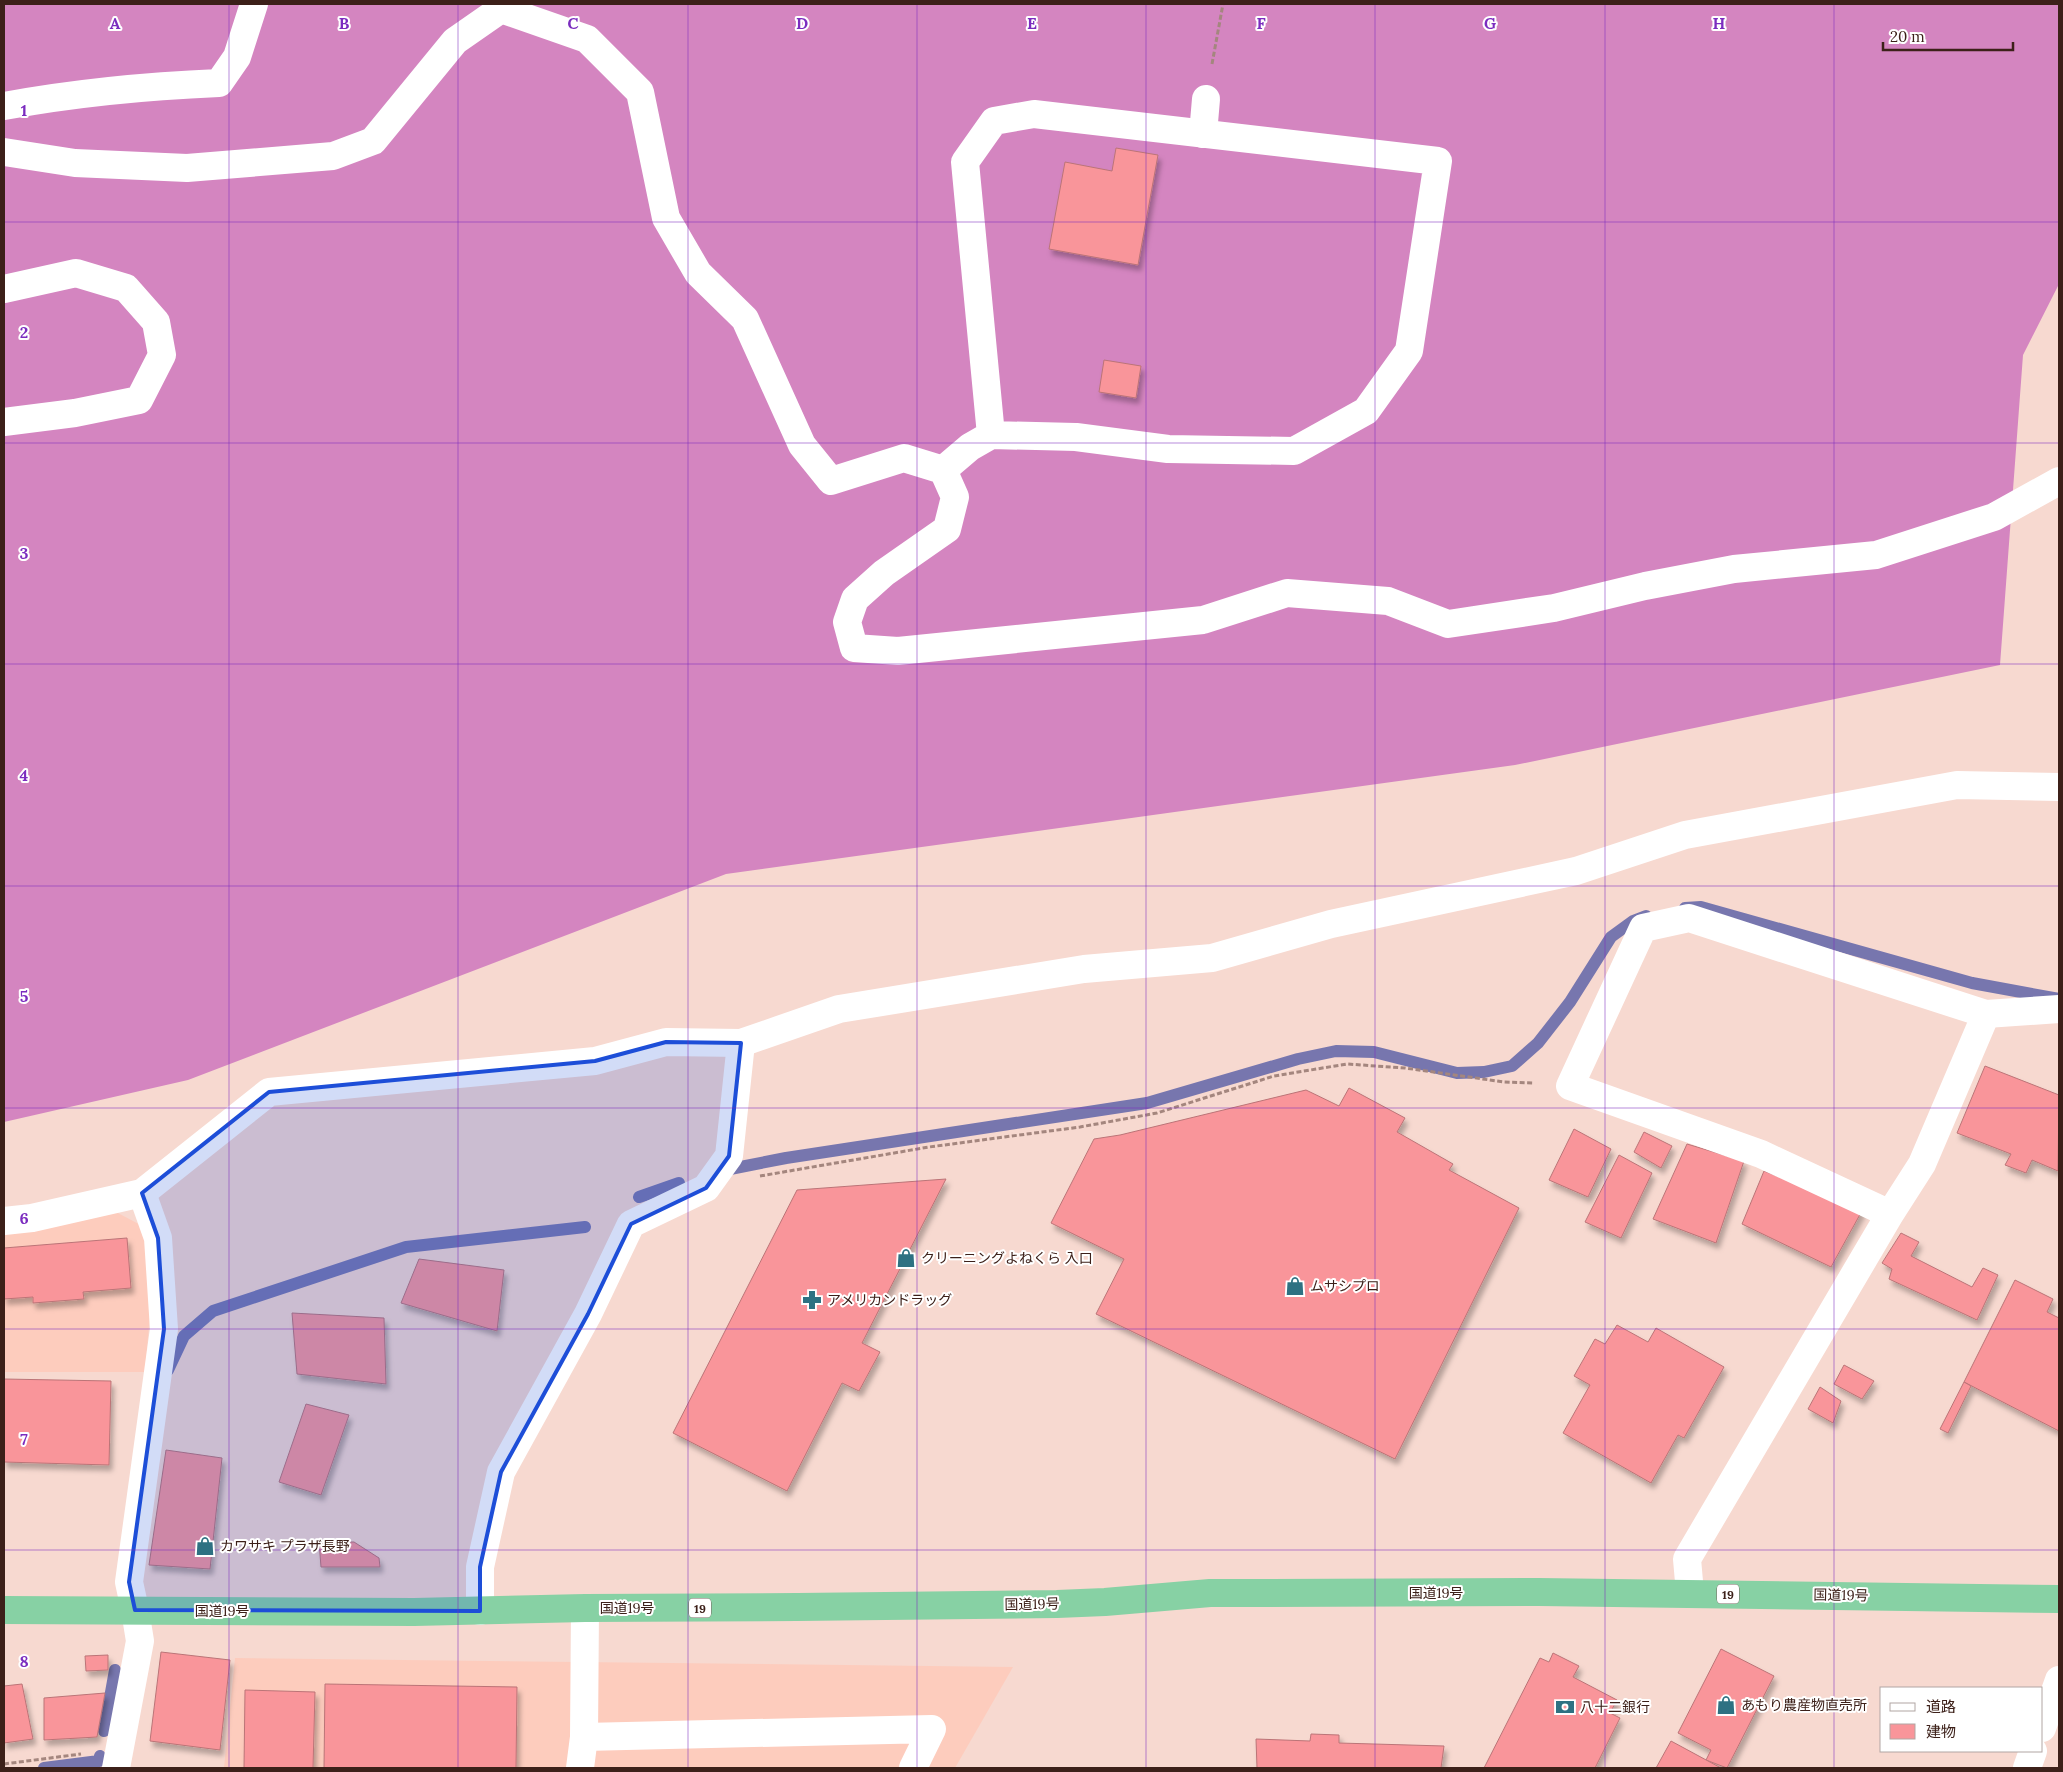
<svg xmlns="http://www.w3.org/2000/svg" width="2063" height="1772" viewBox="0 0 2063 1772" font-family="Lora,'Noto Sans JP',serif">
<defs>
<filter id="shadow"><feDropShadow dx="3" dy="5.5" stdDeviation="2.5" flood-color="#0004"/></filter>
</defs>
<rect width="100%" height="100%" fill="#f7d9d0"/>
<g fill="#fdccbd">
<path d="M 116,1212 L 148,1229 L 150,1314 L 145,1372 L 4,1372 L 4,1230 Z"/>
<path d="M 235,1658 L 1013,1667 L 955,1768 L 224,1768 Z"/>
</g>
<path fill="#d485c0" d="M 4,4 L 2059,4 L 2059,284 L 2023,355 L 2000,665 L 1515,765 L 726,874 L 188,1080 L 4,1122 Z"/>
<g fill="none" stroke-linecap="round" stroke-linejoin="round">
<g stroke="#7776ae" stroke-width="12">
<path d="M 1685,908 L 1701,907 L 1972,983 L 2059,999"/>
<path d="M 725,1170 L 786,1158 L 1147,1103 L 1298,1059 L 1336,1051 L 1374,1052 L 1457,1073 L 1484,1072 L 1512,1066 L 1538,1043 L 1570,1002 L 1611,937 L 1633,921 L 1646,916"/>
<path d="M 639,1197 L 679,1183"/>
<path d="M 168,1370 L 184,1336 L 213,1311 L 406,1247 L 585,1227"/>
<path d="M 104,1731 L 115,1670"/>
<path d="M 44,1768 L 99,1761 L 100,1756"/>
</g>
</g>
<g fill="#f9959a" stroke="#bb7477" filter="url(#shadow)">
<path d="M 1116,148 L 1158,155 L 1138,265 L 1049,249 L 1065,162 L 1112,171 Z"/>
<path d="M 1104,360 L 1141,366 L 1136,398 L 1099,392 Z"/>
<path d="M 1985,1066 L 2059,1095 L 2058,1171 L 2032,1160 L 2026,1173 L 2005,1165 L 2011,1154 L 1957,1133 Z"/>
<path d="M 1349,1088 L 1405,1118 L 1397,1132 L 1453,1164 L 1449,1170 L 1519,1208 L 1395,1459 L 1096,1314 L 1124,1259 L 1051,1223 L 1094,1139 L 1120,1135 L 1306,1090 L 1339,1106 Z"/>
<path d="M 1574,1129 L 1611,1149 L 1588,1197 L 1549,1180 Z"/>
<path d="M 1644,1132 L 1672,1146 L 1661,1168 L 1634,1152 Z"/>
<path d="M 1687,1144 L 1744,1161 L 1716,1243 L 1653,1219 Z"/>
<path d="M 1619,1155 L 1652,1173 L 1621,1238 L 1585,1222 Z"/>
<path d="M 1764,1171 L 1863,1209 L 1831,1267 L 1742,1224 Z"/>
<path d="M 946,1179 L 862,1343 L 880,1352 L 859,1391 L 842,1383 L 787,1491 L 673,1433 L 797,1190 Z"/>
<path d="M 1901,1233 L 1919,1242 L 1911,1256 L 1972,1287 L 1983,1268 L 1998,1275 L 1977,1320 L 1889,1279 L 1892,1269 L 1882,1263 Z"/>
<path d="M 127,1238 L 131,1288 L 83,1292 L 84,1299 L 33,1303 L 33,1297 L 4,1299 L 4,1248 Z"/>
<path d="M 419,1259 L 504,1270 L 497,1331 L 401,1303 Z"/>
<path d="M 2015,1280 L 2053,1299 L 2047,1312 L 2059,1318 L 2059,1431 L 1964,1382 Z"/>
<path d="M 292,1313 L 384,1318 L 386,1384 L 297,1374 Z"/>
<path d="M 1617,1325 L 1648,1342 L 1656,1328 L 1724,1367 L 1684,1438 L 1678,1435 L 1651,1483 L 1563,1433 L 1590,1385 L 1574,1376 L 1595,1339 L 1605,1344 Z"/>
<path d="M 1844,1365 L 1874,1381 L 1862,1399 L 1834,1384 Z"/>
<path d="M 4,1379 L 111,1381 L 109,1465 L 4,1462 Z"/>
<path d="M 1964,1382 L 1971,1386 L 1948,1433 L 1940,1429 Z"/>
<path d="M 1820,1387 L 1841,1401 L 1833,1423 L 1808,1409 Z"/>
<path d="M 306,1404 L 349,1415 L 321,1495 L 279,1482 Z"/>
<path d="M 166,1450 L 222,1458 L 210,1569 L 149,1565 Z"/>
<path d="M 319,1542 L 354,1542 L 379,1558 L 380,1567 L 321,1567 Z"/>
<path d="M 1721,1649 L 1774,1676 L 1727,1768 L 1706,1760 L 1711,1750 L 1678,1733 Z"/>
<path d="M 161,1652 L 230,1660 L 220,1750 L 150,1741 Z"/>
<path d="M 1553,1653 L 1579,1666 L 1573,1677 L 1617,1700 L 1610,1713 L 1620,1718 L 1595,1768 L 1484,1768 L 1540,1658 L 1549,1662 Z"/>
<path d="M 108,1655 L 108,1670 L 86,1671 L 85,1656 Z"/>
<path d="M 22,1684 L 33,1739 L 4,1743 L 4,1686 Z"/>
<path d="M 325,1684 L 517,1687 L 516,1768 L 324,1768 Z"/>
<path d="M 245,1690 L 315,1692 L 313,1768 L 244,1768 Z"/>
<path d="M 105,1693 L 97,1737 L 44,1740 L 44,1698 Z"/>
<path d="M 1311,1734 L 1339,1735 L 1339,1743 L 1444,1746 L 1441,1768 L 1257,1768 L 1256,1739 L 1310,1741 Z"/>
<path d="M 1671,1741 L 1721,1768 L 1656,1768 Z"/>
</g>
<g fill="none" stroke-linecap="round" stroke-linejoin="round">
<g stroke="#a4867e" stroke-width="3" stroke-dasharray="5 2.5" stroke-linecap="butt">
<path d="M 1212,64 L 1223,4"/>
<path d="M 760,1176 L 929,1147 L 1080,1127 L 1157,1113 L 1274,1076 L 1347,1064 L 1405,1068 L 1504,1082 L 1533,1083"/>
<path d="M 4,1764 L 81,1754"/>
</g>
<g stroke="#fff" stroke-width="28">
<path d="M 4,106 C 75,93 147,86 219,83 L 237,57 L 254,4"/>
<path d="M 1203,134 L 1206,99"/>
<path d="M 4,152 L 75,163 L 187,168 L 333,156 L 373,141 L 455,41 L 501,9 L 587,39 L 640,92 L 666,218 L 698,273 L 745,319 L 802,445 L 831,481 L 904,458 L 943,470 L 955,497 L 947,529 L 884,573 L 855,599 L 847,622 L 854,648 L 898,651 L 1203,620 L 1287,593 L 1388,601 L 1448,624 L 1554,608 L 1645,586 L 1734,569 L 1876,555 L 1994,517 L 2059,481"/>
<path d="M 4,289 L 76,273 L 126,288 L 156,322 L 162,355 L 139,400 L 75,413 L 4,422"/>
<path d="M 943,470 L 970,447 L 991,435 L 1076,437 L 1168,449 L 1294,451 L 1366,411 L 1409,351 L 1438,161 L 1034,114 L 994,121 L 965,162 L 991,435"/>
<path d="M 1986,1014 L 2059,1009"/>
<path d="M 4,1221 L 32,1218 L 142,1193 L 269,1092 L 595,1061 L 666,1042 L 741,1043 L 839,1009 L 1084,969 L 1212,958 L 1331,924 L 1576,871 L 1685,835 L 1957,785 L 2059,787"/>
<path d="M 1690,1593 L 1687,1559 L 1890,1214 L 1922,1164 L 1986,1014 L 1689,918 L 1643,928 L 1570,1086 L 1761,1154 L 1890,1214"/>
<path d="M 480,1611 L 480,1567 L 501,1472 L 588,1314 L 631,1224 L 706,1188 L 729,1156 L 741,1043"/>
<path d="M 2042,1728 L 2059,1680"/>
<path d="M 584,1737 L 585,1608"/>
<path d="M 116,1768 L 140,1641 L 135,1610 L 129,1582 L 164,1329 L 158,1238 L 142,1193"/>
<path d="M 580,1768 L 584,1737 L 932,1729 L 913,1768"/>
<path d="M 2027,1768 L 2033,1751"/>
</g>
<path stroke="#87d1a4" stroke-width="28" d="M 4,1610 L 414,1612 L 585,1608 L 797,1607 L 1057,1604 L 1105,1602 L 1210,1593 L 1252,1593 L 1539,1592 L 2059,1599"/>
</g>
<path fill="#1d4ed8" fill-opacity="0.2" stroke="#1d4ed8" stroke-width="4" stroke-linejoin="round" d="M 666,1042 L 741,1043 L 729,1156 L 706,1188 L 631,1224 L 588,1314 L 501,1472 L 480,1567 L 480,1611 L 135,1610 L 129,1582 L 164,1329 L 158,1238 L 142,1193 L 269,1092 L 595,1061 Z"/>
<path fill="none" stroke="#7b2cbf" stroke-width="1" stroke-opacity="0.55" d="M 229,4 L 229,1768M 458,4 L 458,1768M 688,4 L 688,1768M 917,4 L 917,1768M 1146,4 L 1146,1768M 1375,4 L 1375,1768M 1605,4 L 1605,1768M 1834,4 L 1834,1768M 4,222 L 2059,222M 4,443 L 2059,443M 4,664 L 2059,664M 4,886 L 2059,886M 4,1108 L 2059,1108M 4,1329 L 2059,1329M 4,1550 L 2059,1550"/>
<defs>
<g id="shop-bare" transform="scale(1.5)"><path d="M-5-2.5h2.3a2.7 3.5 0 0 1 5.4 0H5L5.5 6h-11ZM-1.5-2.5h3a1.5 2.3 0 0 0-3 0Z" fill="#2e7182" stroke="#fff" stroke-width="2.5" paint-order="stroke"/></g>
<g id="pharmacy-bare" transform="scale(1.5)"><path d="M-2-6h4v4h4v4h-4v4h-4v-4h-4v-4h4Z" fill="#2e7182" stroke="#fff" stroke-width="2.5" paint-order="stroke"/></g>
<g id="bank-bare" transform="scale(1.5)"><path d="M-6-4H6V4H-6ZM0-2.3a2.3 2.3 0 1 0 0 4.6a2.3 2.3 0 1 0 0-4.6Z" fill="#2e7182" stroke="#fff" stroke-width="2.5" paint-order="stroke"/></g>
</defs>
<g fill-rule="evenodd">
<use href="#shop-bare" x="906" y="1258"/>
<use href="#shop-bare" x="1295" y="1286"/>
<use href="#pharmacy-bare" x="812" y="1300"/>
<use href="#shop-bare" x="205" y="1546"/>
<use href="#shop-bare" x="1726" y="1705"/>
<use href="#bank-bare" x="1565" y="1707"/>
</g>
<g text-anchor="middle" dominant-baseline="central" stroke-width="4" stroke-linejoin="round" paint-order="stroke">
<g fill="#fff" stroke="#76635e" stroke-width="1">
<rect x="1717" y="1584.5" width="22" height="19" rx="4"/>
<rect x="689" y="1598.5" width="22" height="19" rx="4"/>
</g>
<g font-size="12" font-weight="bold" fill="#3c2019">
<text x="1728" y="1594">19</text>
<text x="700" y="1608">19</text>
</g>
<g font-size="14" fill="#3c2019" stroke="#fff" text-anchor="start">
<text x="921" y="1258">クリーニングよねくら 入口</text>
<text x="1310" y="1286">ムサシプロ</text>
<text x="827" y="1300">アメリカンドラッグ</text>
<text x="220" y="1546">カワサキ プラザ長野</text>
<text x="1741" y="1705">あもり農産物直売所</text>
<text x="1580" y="1707">八十二銀行</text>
</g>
<g font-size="14" fill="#3c2019" stroke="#fff">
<text x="1436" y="1593">国道19号</text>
<text transform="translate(1841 1595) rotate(1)">国道19号</text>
<text transform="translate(1032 1604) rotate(-1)">国道19号</text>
<text x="627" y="1608">国道19号</text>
<text x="222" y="1611">国道19号</text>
</g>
</g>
<g font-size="16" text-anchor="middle" font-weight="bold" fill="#7b2cbf" stroke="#fff" stroke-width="4" stroke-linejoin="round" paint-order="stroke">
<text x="115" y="29">A</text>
<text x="344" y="29">B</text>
<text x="573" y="29">C</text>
<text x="802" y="29">D</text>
<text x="1032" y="29">E</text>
<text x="1261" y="29">F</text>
<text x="1490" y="29">G</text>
<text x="1719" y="29">H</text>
<text x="24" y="116">1</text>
<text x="24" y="338">2</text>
<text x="24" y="559">3</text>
<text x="24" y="781">4</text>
<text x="24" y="1002">5</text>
<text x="24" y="1224">6</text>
<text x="24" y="1445">7</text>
<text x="24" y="1667">8</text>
</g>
<rect width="2063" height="1772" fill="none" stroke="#3c2019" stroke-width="10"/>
<rect x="1880" y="1687" width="162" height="65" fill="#ffffff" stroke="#b1a6a3"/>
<rect x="1890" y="1703" width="25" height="8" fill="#ffffff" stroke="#b1a6a3"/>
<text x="1926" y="1712" font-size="15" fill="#3c2019">道路</text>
<rect x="1890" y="1724" width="25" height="15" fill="#f9959a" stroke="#b1a6a3"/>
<text x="1926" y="1737" font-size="15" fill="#3c2019">建物</text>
<path d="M1883 42v8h130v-8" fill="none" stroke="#3c2019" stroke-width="2.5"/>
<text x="1890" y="42" font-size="15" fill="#3c2019" stroke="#ffffff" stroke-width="4" paint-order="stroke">20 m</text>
</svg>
